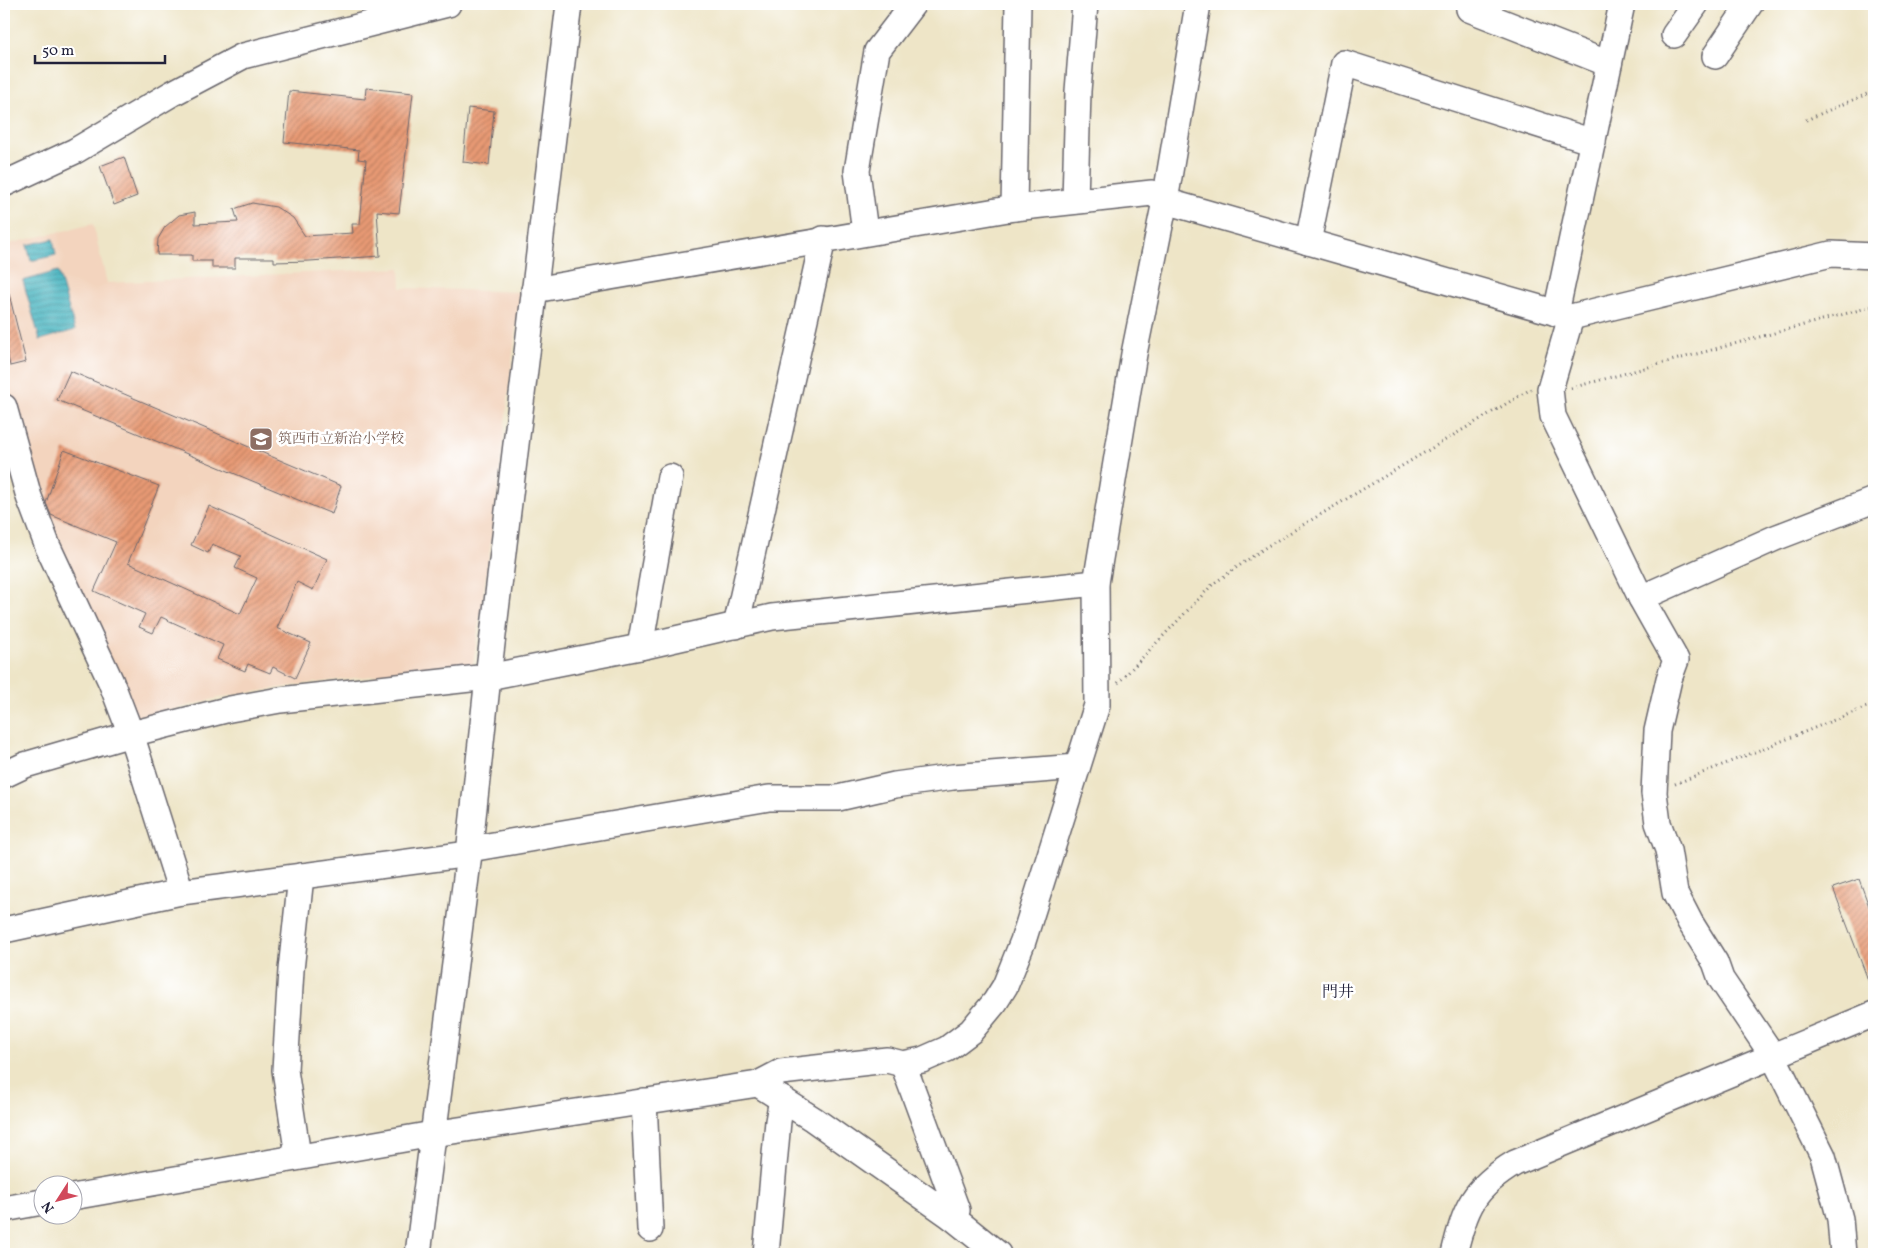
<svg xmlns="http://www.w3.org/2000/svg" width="1878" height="1258" viewBox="0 0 1878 1258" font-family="Vollkorn,'Noto Serif JP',serif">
<defs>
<pattern id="water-rules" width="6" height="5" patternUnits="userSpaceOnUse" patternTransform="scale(1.25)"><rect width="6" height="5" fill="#43b2be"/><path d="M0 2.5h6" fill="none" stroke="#38909c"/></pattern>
<pattern id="building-hatch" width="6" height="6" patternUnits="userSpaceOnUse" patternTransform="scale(1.25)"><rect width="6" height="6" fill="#e89a74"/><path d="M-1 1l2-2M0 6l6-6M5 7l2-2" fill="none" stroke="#bc7d60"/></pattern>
</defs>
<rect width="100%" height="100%" fill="#fff"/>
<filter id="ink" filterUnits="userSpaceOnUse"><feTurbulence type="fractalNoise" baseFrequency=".02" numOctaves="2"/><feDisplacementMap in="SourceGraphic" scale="10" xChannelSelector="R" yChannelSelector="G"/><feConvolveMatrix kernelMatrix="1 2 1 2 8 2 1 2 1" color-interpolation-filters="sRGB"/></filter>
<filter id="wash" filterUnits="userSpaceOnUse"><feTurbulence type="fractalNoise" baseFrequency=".0096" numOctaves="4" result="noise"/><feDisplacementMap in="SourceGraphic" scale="20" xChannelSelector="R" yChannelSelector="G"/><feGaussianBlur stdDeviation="1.12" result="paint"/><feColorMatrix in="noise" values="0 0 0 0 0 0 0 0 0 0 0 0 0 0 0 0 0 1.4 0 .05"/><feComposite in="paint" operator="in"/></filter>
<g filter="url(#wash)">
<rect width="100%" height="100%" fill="#eee5c7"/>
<path fill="#f3d4be" d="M 93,224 L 107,283 L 400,268 L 401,288 L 520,292 L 494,522 L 473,664 L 305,684 L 222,697 L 134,720 L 34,490 L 4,388 L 4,245 Z"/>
<g fill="url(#water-rules)" stroke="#326a7c">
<path d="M 53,239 L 56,255 L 31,261 L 27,245 Z"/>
<path d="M 58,271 L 75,330 L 40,340 L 23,281 Z"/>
</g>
<g id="blocks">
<g fill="url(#building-hatch)">
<path d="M 366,88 L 413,93 L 399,213 L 377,211 L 380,256 L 310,261 L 274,262 L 274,258 L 235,258 L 235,268 L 212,268 L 212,261 L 192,261 L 192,255 L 157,255 L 158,239 L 165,227 L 179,215 L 195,212 L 195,224 L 238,222 L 234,209 L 252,203 L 276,207 L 293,218 L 305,236 L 353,233 L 352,224 L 360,224 L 366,160 L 358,159 L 359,150 L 284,142 L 289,91 L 365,99 Z"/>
<path d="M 468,108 L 494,111 L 489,165 L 463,162 Z"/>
<path d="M 124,157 L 137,196 L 114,205 L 100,166 Z"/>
<path d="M 9,294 L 26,362 L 10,366 L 4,338 L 4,295 Z"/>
<path d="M 70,371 L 341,486 L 332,514 L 57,400 Z"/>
<path d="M 64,450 L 159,486 L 128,563 L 240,614 L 257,578 L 235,568 L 241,556 L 212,544 L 208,553 L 191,545 L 209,506 L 327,559 L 313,590 L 297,582 L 277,628 L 311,643 L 295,678 L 273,667 L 270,673 L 248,664 L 245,671 L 217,659 L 223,645 L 161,617 L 153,633 L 139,627 L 145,614 L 94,591 L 116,542 L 51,515 L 46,503 Z"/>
<path d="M 1859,879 L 1874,920 L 1873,993 L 1833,888 Z"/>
</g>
</g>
</g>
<g filter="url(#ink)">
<use href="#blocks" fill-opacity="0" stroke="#69666c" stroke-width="1"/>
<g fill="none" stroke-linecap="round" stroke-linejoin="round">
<g stroke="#69666c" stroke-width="28">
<g id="minor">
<path d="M 1469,9 L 1609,64"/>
<path d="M 1674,35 L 1696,4"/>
<path d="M 1715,56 L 1750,4"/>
<path d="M 4,184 L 75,151 L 171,94 L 243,56 L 448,4"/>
<path d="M 1075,201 L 1078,91 L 1085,4"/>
<path d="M 1014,208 L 1018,4"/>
<path d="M 865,232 L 857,171 L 877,51 L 913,4"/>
<path d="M 1308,242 L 1344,63 L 1593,142"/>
<path d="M 534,290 L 1014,208 L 1152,193 L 1165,201 L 1571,317 L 1831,254 L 1874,256"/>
<path d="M 1556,313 L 1622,4"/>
<path d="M 1571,317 L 1550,389 L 1553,416 L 1641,598 L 1676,660 L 1669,679 L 1657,731 L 1654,793 L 1658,823 L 1668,850 L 1675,893 L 1690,922 L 1715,962 L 1721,979 L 1773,1056 L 1823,1156 L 1840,1219 L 1843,1254"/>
<path d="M 4,407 L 29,497 L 48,547 L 111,682 L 131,734 L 181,892"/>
<path d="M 1641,598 L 1775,538 L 1874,500"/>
<path d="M 736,626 L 823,239"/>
<path d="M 640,647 L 670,477"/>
<path d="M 4,775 L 25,765 L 131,734 L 230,709 L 280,700 L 488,677 L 645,646 L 772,617 L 1096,583"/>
<path d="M 470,849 L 769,798 L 838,798 L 895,785 L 953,777 L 1077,767"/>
<path d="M 4,930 L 181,892 L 469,854"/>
<path d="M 903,1064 L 957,1210 L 952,1217"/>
<path d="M 758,1084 L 781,1072 L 887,1060 L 903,1064 L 922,1060 L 947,1049 L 971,1031 L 995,1002 L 1005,986 L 1023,941 L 1097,705 L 1096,583 L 1134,354 L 1165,201 L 1198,4"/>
<path d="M 644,1101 L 650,1229"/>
<path d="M 298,1156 L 285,1070 L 291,970 L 301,876"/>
<path d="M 72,1197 L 433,1134 L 758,1084 L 813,1119 L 952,1217 L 998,1254"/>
<path d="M 4,1209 L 42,1202"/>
<path d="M 418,1254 L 469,854 L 488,677 L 569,4"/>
<path d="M 766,1254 L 778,1121 L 782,1099"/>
<path d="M 1454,1254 C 1465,1208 1473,1188 1515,1163 L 1874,1014"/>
</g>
</g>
<g stroke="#69666c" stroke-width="3" stroke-dasharray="1 4" stroke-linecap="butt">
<path d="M 1806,120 L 1874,91"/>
<path d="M 1571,388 L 1874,306"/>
<path d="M 1118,683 L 1213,584 L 1266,547 L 1531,389"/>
<path d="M 1675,784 L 1874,704"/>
</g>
<use href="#minor" stroke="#fff" stroke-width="25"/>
</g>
</g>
<defs>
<g id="school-square" transform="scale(1.25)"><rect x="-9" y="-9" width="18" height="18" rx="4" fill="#8d6e63" stroke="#fff"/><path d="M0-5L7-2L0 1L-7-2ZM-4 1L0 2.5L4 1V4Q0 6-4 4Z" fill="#fff"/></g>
</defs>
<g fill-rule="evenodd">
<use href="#school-square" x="261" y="439"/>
</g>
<g text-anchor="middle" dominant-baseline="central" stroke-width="5" stroke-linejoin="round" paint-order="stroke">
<g font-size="14" fill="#785e54" stroke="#fff" text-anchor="start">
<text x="278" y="439">筑西市立新治小学校</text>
</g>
<g font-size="16" fill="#22223b" stroke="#fff">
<text x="1338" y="993">門井</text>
</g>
</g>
<rect width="1878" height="1258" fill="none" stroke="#fff" stroke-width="20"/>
<g transform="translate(58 1200) rotate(234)"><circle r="24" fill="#ffffff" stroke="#a7a7b1"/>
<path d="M0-4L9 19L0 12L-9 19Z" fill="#d1495b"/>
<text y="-8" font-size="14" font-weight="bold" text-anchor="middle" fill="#22223b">N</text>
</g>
<path d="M35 55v8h130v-8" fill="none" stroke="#22223b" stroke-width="2.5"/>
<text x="42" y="55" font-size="15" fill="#22223b" stroke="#ffffff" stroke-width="4" paint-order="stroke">50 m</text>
</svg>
